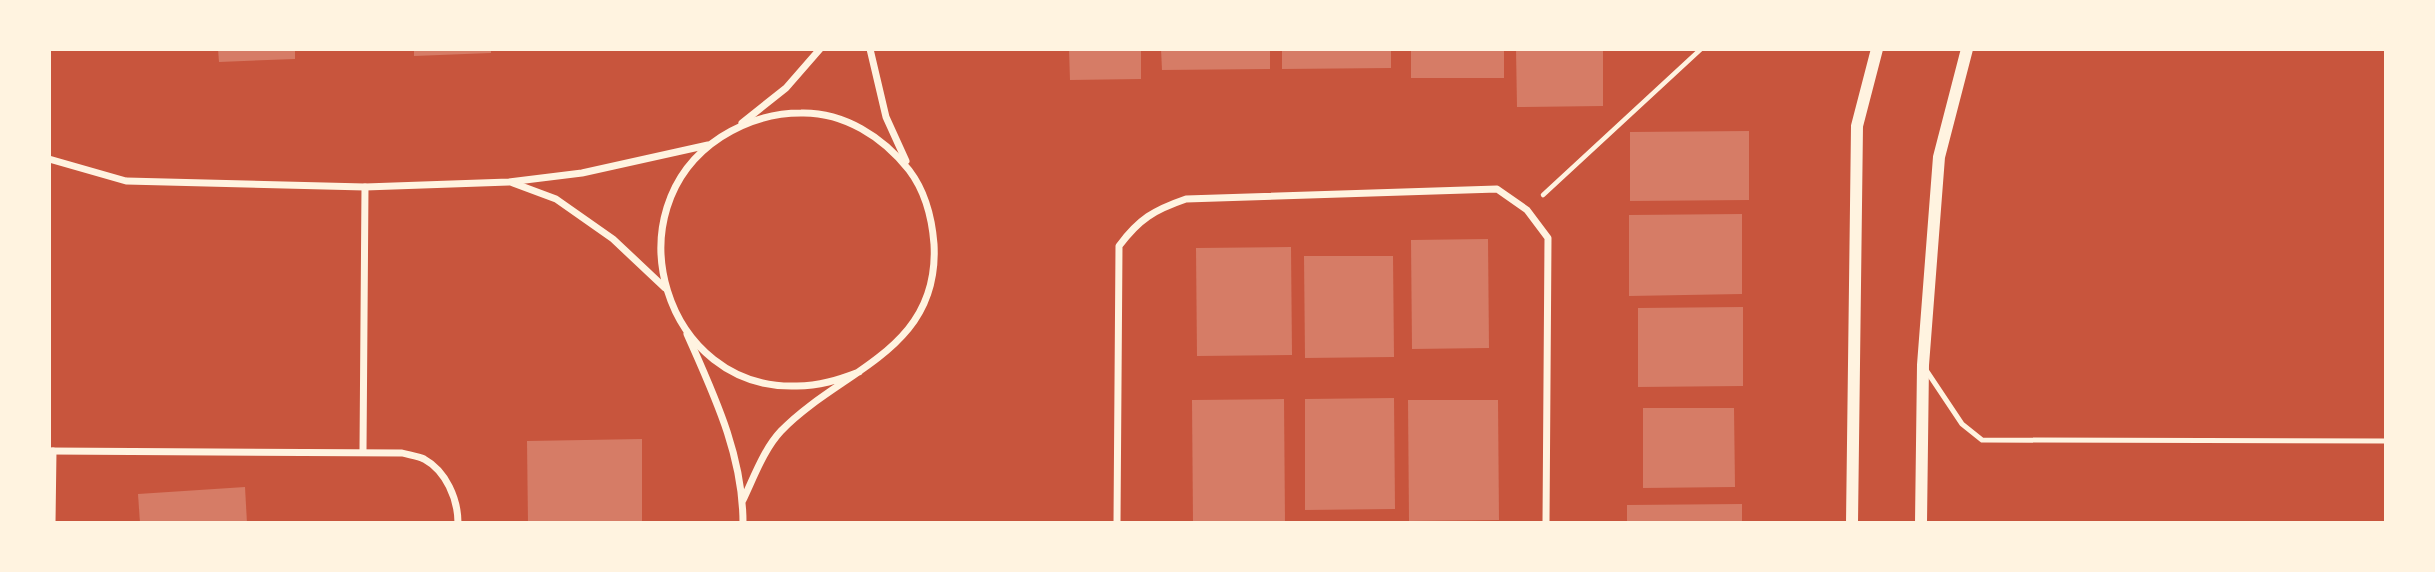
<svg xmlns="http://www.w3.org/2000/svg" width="2435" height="572" viewBox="0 0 2435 572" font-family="'DM Sans',sans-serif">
<rect width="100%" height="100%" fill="#c8553d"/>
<g fill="#d67c66">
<path d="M 218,49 L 295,49 L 295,59 L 219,62 Z"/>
<path d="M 414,49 L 491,49 L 491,53 L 414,56 Z"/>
<path d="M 1069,49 L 1141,49 L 1141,79 L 1070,80 Z"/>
<path d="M 1161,49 L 1270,49 L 1270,69 L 1162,70 Z"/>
<path d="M 1282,49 L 1391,49 L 1391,68 L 1282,69 Z"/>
<rect x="1411" y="49" width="93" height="29"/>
<path d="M 1516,49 L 1603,49 L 1603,106 L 1517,107 Z"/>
<path d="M 1749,131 L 1749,200 L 1630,201 L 1630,132 Z"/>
<path d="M 1742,214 L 1742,294 L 1629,296 L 1629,215 Z"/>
<path d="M 1488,239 L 1489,348 L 1412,349 L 1411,240 Z"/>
<path d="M 1291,247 L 1292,355 L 1197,356 L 1196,248 Z"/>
<path d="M 1304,256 L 1393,256 L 1394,357 L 1305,358 Z"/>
<path d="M 1743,307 L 1743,386 L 1638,387 L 1638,308 Z"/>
<path d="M 1394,398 L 1395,509 L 1305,510 L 1305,399 Z"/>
<path d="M 1284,399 L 1285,523 L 1193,523 L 1192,400 Z"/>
<path d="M 1408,400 L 1498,400 L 1499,520 L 1409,521 Z"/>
<path d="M 1643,408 L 1734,408 L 1735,487 L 1643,488 Z"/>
<path d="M 642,439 L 642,523 L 528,523 L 527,441 Z"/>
<path d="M 245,487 L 247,523 L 140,523 L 138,494 Z"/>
<path d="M 1742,504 L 1742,523 L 1627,523 L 1627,505 Z"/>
</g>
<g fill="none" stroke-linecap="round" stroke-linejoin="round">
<path stroke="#fff3e0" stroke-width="4.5" d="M 1543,195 L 1701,49"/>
<path stroke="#fff3e0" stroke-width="5" d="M 1926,370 L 1962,424 L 1982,440 L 2386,441"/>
<g stroke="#fff3e0" stroke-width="7">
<path d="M 870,49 L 886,117 L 906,161"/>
<path d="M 742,123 L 786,88 L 820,49"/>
<path d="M 49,159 L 126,181 L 365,187 L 509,182 L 582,173 L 708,145"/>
<path d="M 513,183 L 556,199 L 613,239 L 665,288"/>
<path d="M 687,334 C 714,395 743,455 743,523"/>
<path d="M 49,451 L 402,453 C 409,455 418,456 424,459 C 446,471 458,499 458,523"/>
<path d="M 363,451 L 365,187"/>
<path d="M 743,500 C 754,477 764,449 781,431 C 841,369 940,351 934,244 C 932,218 925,191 909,170 C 883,137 844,112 801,113 C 771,113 746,121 721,137 C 609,210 665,391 797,386 C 819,386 838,380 859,372"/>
<path d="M 52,523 L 53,451"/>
<path d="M 1117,523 L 1119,246 C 1139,219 1154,210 1186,199 L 1497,189 L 1527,210 L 1548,238 L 1546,523"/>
</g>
<g stroke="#fff3e0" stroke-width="12">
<path d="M 1852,523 L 1857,126 L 1877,49"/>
<path d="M 1921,523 L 1923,365 L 1939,157 L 1967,49"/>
</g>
</g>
<rect width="2435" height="572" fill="none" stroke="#fff3e0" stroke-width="102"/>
</svg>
